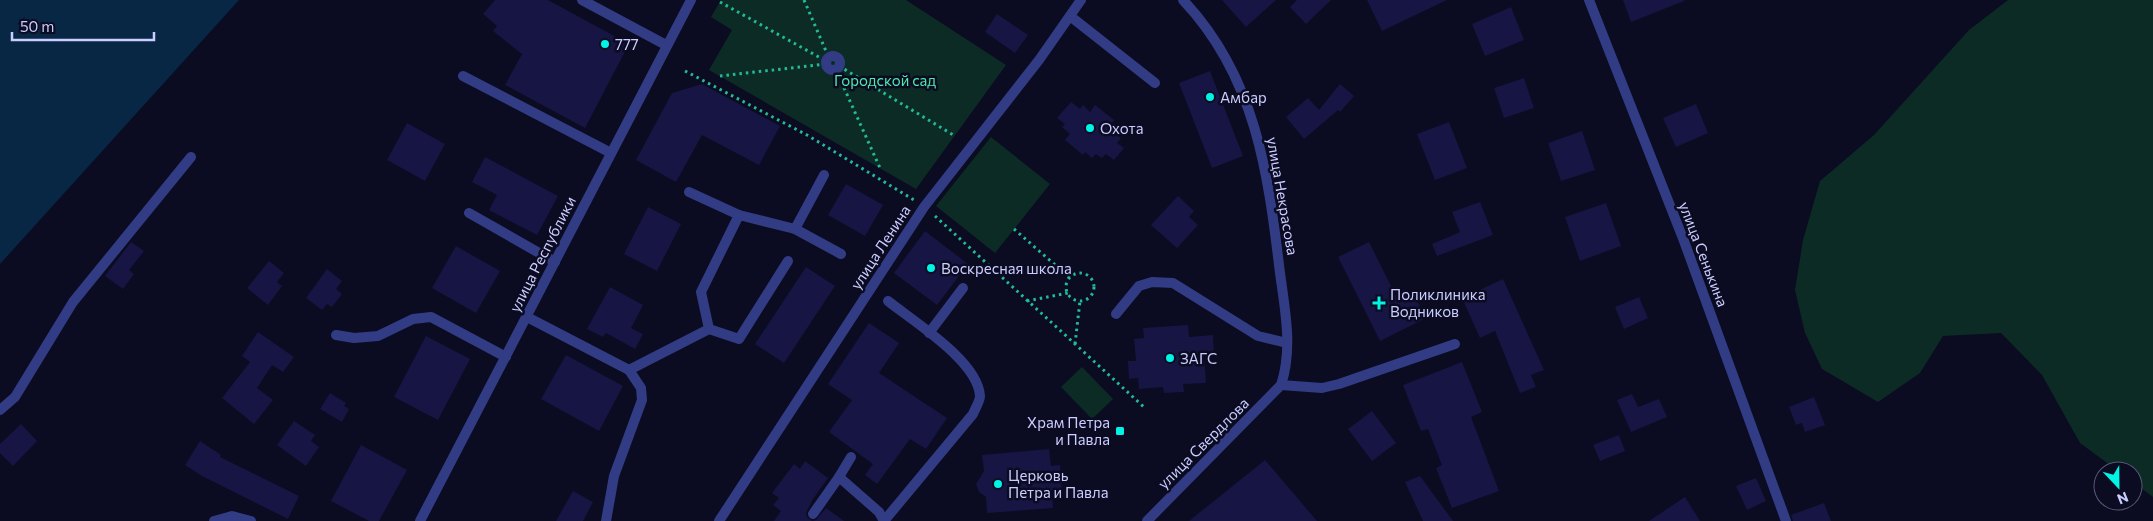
<svg xmlns="http://www.w3.org/2000/svg" width="2153" height="521" viewBox="0 0 2153 521" font-family="Commissioner,sans-serif">
<rect width="100%" height="100%" fill="#0b0b21"/>
<g fill="#0d2b25">
<path d="M 721,0 L 906,0 L 1006,65 L 916,189 L 709,70 L 732,30 L 711,17 Z"/>
<path d="M 2008,0 L 2153,0 L 2153,497 L 2133,482 L 2133,471 L 2118,471 L 2080,443 L 2042,375 L 2001,333 L 1943,336 L 1920,373 L 1878,402 L 1822,369 L 1805,333 L 1795,290 L 1803,240 L 1820,181 L 1874,135 L 1969,30 Z"/>
<path d="M 991,137 L 1050,184 L 995,253 L 936,206 Z"/>
<path d="M 1082,367 L 1113,399 L 1092,419 L 1061,387 Z"/>
</g>
<path fill="#072744" d="M 0,0 L 239,0 L 0,264 Z"/>
<g fill="#171543">
<path d="M 495,0 L 548,0 L 629,44 L 585,128 L 505,85 L 522,54 L 493,31 L 497,26 L 483,14 Z"/>
<path d="M 1222,0 L 1276,0 L 1246,27 Z"/>
<path d="M 1297,0 L 1331,0 L 1306,24 L 1290,7 Z"/>
<path d="M 1367,0 L 1447,0 L 1382,31 Z"/>
<path d="M 1623,0 L 1684,0 L 1684,1 L 1631,22 Z"/>
<path d="M 1511,7 L 1524,40 L 1485,56 L 1472,24 Z"/>
<path d="M 997,14 L 1028,35 L 1015,53 L 985,32 Z"/>
<path d="M 1210,71 L 1243,156 L 1212,168 L 1179,83 Z"/>
<path d="M 1524,78 L 1534,108 L 1504,118 L 1494,88 Z"/>
<path d="M 702,84 L 780,126 L 759,165 L 702,135 L 676,182 L 636,160 L 672,93 Z"/>
<path d="M 1340,84 L 1354,96 L 1340,112 L 1338,110 L 1304,139 L 1286,117 L 1308,98 L 1319,110 Z"/>
<path d="M 1071,102 L 1080,109 L 1083,105 L 1090,112 L 1095,105 L 1114,120 L 1111,124 L 1118,130 L 1115,134 L 1121,138 L 1117,143 L 1124,148 L 1114,160 L 1106,154 L 1102,158 L 1096,154 L 1092,158 L 1085,152 L 1083,155 L 1065,140 L 1070,134 L 1062,127 L 1065,124 L 1057,118 Z"/>
<path d="M 1696,104 L 1708,133 L 1676,147 L 1663,118 Z"/>
<path d="M 1449,122 L 1467,168 L 1435,180 L 1417,134 Z"/>
<path d="M 407,123 L 445,144 L 425,181 L 387,160 Z"/>
<path d="M 1582,131 L 1595,170 L 1561,181 L 1548,143 Z"/>
<path d="M 485,157 L 558,196 L 537,235 L 489,210 L 497,195 L 472,182 Z"/>
<path d="M 846,184 L 883,205 L 865,236 L 828,215 Z"/>
<path d="M 1178,196 L 1194,211 L 1189,217 L 1198,225 L 1177,248 L 1151,225 Z"/>
<path d="M 1480,202 L 1493,235 L 1437,256 L 1432,244 L 1460,232 L 1452,212 Z"/>
<path d="M 1606,203 L 1621,246 L 1580,261 L 1565,217 Z"/>
<path d="M 648,207 L 681,224 L 657,271 L 624,254 Z"/>
<path d="M 925,231 L 968,264 L 937,305 L 894,273 Z"/>
<path d="M 131,242 L 144,251 L 129,270 L 134,274 L 123,289 L 105,276 Z"/>
<path d="M 1369,242 L 1397,298 L 1412,291 L 1426,318 L 1380,341 L 1338,257 Z"/>
<path d="M 456,246 L 500,271 L 476,313 L 432,288 Z"/>
<path d="M 269,261 L 284,273 L 277,282 L 282,286 L 268,305 L 247,288 Z"/>
<path d="M 806,267 L 835,286 L 784,363 L 755,344 Z"/>
<path d="M 327,269 L 342,281 L 336,289 L 342,294 L 332,307 L 327,304 L 322,310 L 306,298 Z"/>
<path d="M 1503,279 L 1544,370 L 1531,375 L 1536,387 L 1520,393 L 1495,331 L 1480,338 L 1462,298 Z"/>
<path d="M 610,287 L 643,305 L 631,328 L 643,334 L 635,349 L 606,333 L 603,337 L 587,329 Z"/>
<path d="M 1639,297 L 1648,318 L 1624,329 L 1615,307 Z"/>
<path d="M 869,323 L 899,343 L 879,373 L 947,418 L 926,449 L 910,439 L 877,484 L 865,475 L 873,464 L 829,432 L 852,400 L 828,384 Z"/>
<path d="M 1188,325 L 1189,337 L 1213,335 L 1214,355 L 1204,356 L 1206,383 L 1183,384 L 1184,392 L 1164,393 L 1163,387 L 1139,389 L 1138,378 L 1129,379 L 1128,361 L 1136,361 L 1134,339 L 1144,338 L 1143,328 Z"/>
<path d="M 258,332 L 294,357 L 283,372 L 272,365 L 257,388 L 273,400 L 254,424 L 222,398 L 250,362 L 242,356 Z"/>
<path d="M 426,336 L 470,359 L 438,420 L 394,397 Z"/>
<path d="M 566,355 L 623,386 L 599,431 L 541,399 Z"/>
<path d="M 1462,362 L 1482,412 L 1471,417 L 1499,491 L 1452,508 L 1436,468 L 1442,465 L 1428,429 L 1421,431 L 1403,385 Z"/>
<path d="M 330,393 L 346,403 L 344,406 L 349,409 L 342,422 L 320,409 Z"/>
<path d="M 1632,394 L 1638,407 L 1659,399 L 1667,417 L 1631,432 L 1617,400 Z"/>
<path d="M 1814,397 L 1825,425 L 1805,432 L 1802,423 L 1796,425 L 1789,407 Z"/>
<path d="M 1372,411 L 1396,443 L 1372,461 L 1348,429 Z"/>
<path d="M 294,421 L 315,435 L 311,441 L 319,447 L 306,466 L 277,445 Z"/>
<path d="M 21,424 L 37,441 L 13,466 L 0,453 L 0,444 Z"/>
<path d="M 1619,435 L 1625,451 L 1600,461 L 1593,445 Z"/>
<path d="M 200,441 L 221,455 L 220,457 L 299,496 L 288,519 L 202,476 L 185,465 Z"/>
<path d="M 361,445 L 407,470 L 379,521 L 369,521 L 331,501 Z"/>
<path d="M 1049,449 L 1051,466 L 1060,465 L 1062,492 L 1052,493 L 1053,508 L 987,513 L 986,497 L 979,492 L 976,484 L 984,471 L 982,455 Z"/>
<path d="M 1265,460 L 1317,521 L 1189,521 Z"/>
<path d="M 805,461 L 828,478 L 813,499 L 806,513 L 807,517 L 812,521 L 816,520 L 826,508 L 844,521 L 774,521 L 781,511 L 773,505 L 779,498 L 772,493 L 794,464 L 800,469 Z"/>
<path d="M 1420,476 L 1453,521 L 1423,521 L 1405,482 Z"/>
<path d="M 1756,478 L 1766,501 L 1747,510 L 1736,486 Z"/>
<path d="M 573,491 L 593,502 L 583,521 L 556,521 Z"/>
<path d="M 1685,497 L 1700,521 L 1649,521 Z"/>
<path d="M 1824,503 L 1831,521 L 1793,521 L 1791,515 Z"/>
</g>
<g fill="none" stroke-linecap="round" stroke-linejoin="round">
<g stroke="#2b9" stroke-width="3" stroke-dasharray="2.5 4" stroke-linecap="butt">
<path d="M 804,0 L 829,58"/>
<path d="M 720,2 L 826,61"/>
<path d="M 839,66 L 955,136"/>
<path d="M 836,70 L 880,168"/>
<path d="M 685,71 L 807,135 L 914,200"/>
<path d="M 720,76 L 826,64"/>
<path d="M 935,216 L 1145,408"/>
<path d="M 1014,229 L 1070,278"/>
<circle cx="1080" cy="287" r="14"/>
<path d="M 1027,301 L 1068,293"/>
<path d="M 1075,344 L 1080,301"/>
</g>
<g stroke="#313c84" stroke-width="10">
<path d="M 582,0 L 666,45"/>
<path d="M 1070,16 L 1155,83"/>
<path d="M 463,76 L 611,153"/>
<path d="M 689,192 L 739,215"/>
<path d="M 469,213 L 555,262"/>
<path d="M 795,229 L 841,254"/>
<path d="M 1116,314 L 1139,286 L 1152,282 L 1173,283 L 1258,336 L 1287,343"/>
<path d="M 527,317 L 629,370 L 709,329 L 701,292 L 739,215 L 795,229 L 824,175"/>
<path d="M 709,329 L 739,339 L 788,261"/>
<path d="M 929,333 L 963,288"/>
<path d="M 336,335 L 354,338 L 378,336 L 413,319 L 431,317 L 506,357"/>
<path d="M 1281,385 L 1322,388 L 1339,384 L 1455,344"/>
<path d="M 0,410 L 15,397 L 73,302 L 191,157"/>
<path d="M 839,477 L 851,457"/>
<path d="M 813,514 L 839,477 L 879,512 L 884,521"/>
<path d="M 606,521 L 614,476 L 642,400 L 641,388 L 629,370"/>
<path d="M 884,521 L 973,414 C 975,409 980,401 980,396 C 978,361 913,321 888,301"/>
</g>
<g stroke="#313c84" stroke-width="10">
<path d="M 1589,0 L 1684,241 L 1786,521"/>
<circle cx="833" cy="63" r="7"/>
<path d="M 214,521 L 232,516 L 251,521"/>
<path d="M 420,521 L 691,0"/>
<path d="M 719,521 L 924,207 L 1039,60 L 1081,0"/>
<path d="M 1147,521 L 1281,385 C 1293,349 1285,310 1280,273 C 1268,173 1256,77 1183,0"/>
</g>
</g>
<g fill="#00f5e6" stroke="#0b0b21" stroke-width="2">
<circle cx="605" cy="44" r="5"/>
<circle cx="1210" cy="97" r="5"/>
<circle cx="1090" cy="128" r="5"/>
<circle cx="931" cy="268" r="5"/>
<path d="M1376.5 295.5h5v5h5v5h-5v5h-5v-5h-5v-5h5z"/>
<circle cx="1170" cy="358" r="5"/>
<rect x="1115" y="426" width="10" height="10" rx="2.5"/>
<circle cx="998" cy="484" r="5"/>
</g>
<g text-anchor="middle" dominant-baseline="central" stroke-width="5" stroke-linejoin="round" paint-order="stroke">
<g font-size="15" fill="#cacdff" stroke="#0b0b21" text-anchor="start">
<text x="615" y="44">777</text>
<text x="1220" y="97">Амбар</text>
<text x="1100" y="128">Охота</text>
<text x="941" y="268">Воскресная школа</text>
<text x="1390" y="294">Поликлиника<tspan x="1390" dy="17">Водников</tspan></text>
<text x="1180" y="358">ЗАГС</text>
<text x="1110" y="422" text-anchor="end">Храм Петра<tspan x="1110" dy="17">и Павла</tspan></text>
<text x="1008" y="475">Церковь<tspan x="1008" dy="17">Петра и Павла</tspan></text>
</g>
<g font-size="15" fill="#4ceaa8" stroke="#0b0b21">
<text x="885" y="80">Городской сад</text>
</g>
<g font-size="15" fill="#cacdff" stroke="#0b0b21">
<text transform="translate(1283 196) rotate(80)">улица Некрасова</text>
<text transform="translate(880 247) rotate(-57)">улица Ленина</text>
<text transform="translate(542 254) rotate(-63)">улица Республики</text>
<text transform="translate(1704 254) rotate(69)">улица Сенькина</text>
<text transform="translate(1203 443) rotate(-45)">улица Свердлова</text>
</g>
</g>
<g transform="translate(2118 486) rotate(158)"><circle r="24" fill="#0b0b21" stroke="#57597a"/>
<path d="M0-4L9 19L0 12L-9 19Z" fill="#00f5e6"/>
<text y="-8" font-size="14" font-weight="bold" text-anchor="middle" fill="#cacdff">N</text>
</g>
<path d="M12 32v8h142v-8" fill="none" stroke="#cacdff" stroke-width="2.5"/>
<text x="20" y="32" font-size="15" fill="#cacdff" stroke="#0b0b21" stroke-width="4" paint-order="stroke">50 m</text>
</svg>
